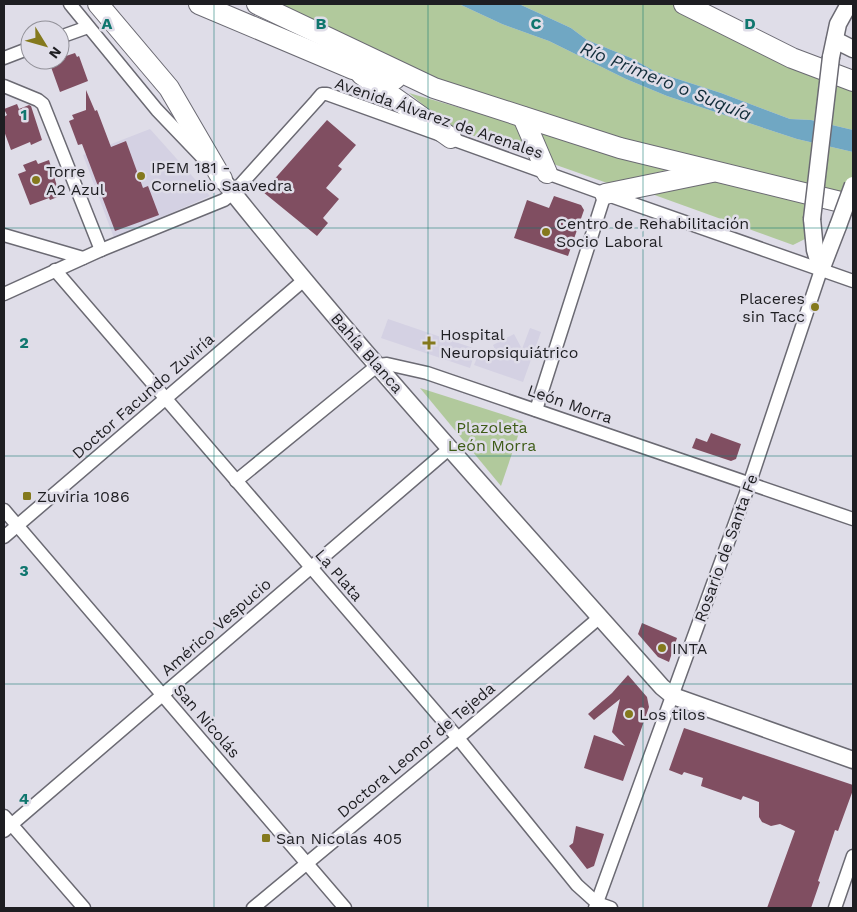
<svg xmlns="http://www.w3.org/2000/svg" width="857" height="912" viewBox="0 0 857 912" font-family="'Work Sans',sans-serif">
<rect width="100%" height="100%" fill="#dfdde8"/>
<g fill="#d4d1e3">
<path d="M 150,129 L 210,196 L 114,238 L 83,155 Z"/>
<path d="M 388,319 L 476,349 L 470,368 L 381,338 Z"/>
<path d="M 530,328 L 541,332 L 523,382 L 474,365 L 479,353 L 500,360 L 493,345 L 514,334 L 522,349 Z"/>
</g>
<g fill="#b1c99c">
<path d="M 257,4 L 459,4 L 502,24 L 549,41 L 626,79 L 667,96 L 797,139 L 853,152 L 853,205 L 523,117 Z"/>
<path d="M 519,4 L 684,4 L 853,81 L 853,130 L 811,120 L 790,119 L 721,93 L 656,72 L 631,58 L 587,40 L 571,28 Z"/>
<path d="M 409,93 L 671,169 L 610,184 L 451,128 Z"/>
<path d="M 703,174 L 809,203 L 805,239 L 793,245 L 649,193 Z"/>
<path d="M 420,388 L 523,421 L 501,486 Z"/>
</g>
<path fill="#70a7c3" d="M 459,4 L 519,4 L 571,28 L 587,40 L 631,58 L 656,72 L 721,93 L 790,119 L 811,120 L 853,130 L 853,152 L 797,139 L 667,96 L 626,79 L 549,41 L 502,24 Z"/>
<g fill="#804e61">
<path d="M 75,53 L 77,57 L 79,56 L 88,81 L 60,92 L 51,67 L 56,65 L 54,61 L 60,60 L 60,58 Z"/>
<path d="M 86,90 L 95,111 L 97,110 L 111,147 L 126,141 L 143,188 L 148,186 L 159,215 L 115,231 L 82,144 L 78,145 L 69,121 L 74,119 L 72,115 L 86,110 Z"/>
<path d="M 17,104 L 19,109 L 29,105 L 31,106 L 42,140 L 31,145 L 30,142 L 11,150 L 4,131 L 4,117 L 7,115 L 4,109 Z"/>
<path d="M 327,120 L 356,145 L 338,166 L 342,169 L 326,188 L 339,199 L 323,218 L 328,223 L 317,236 L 263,192 Z"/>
<path d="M 36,160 L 38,164 L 49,160 L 60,196 L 50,200 L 49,198 L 30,205 L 18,174 L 26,171 L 23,165 Z"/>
<path d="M 554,196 L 581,205 L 584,210 L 568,256 L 514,238 L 527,200 L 549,208 Z"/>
<path d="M 711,433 L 741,444 L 736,459 L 731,461 L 692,448 L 696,438 L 707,442 Z"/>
<path d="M 642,623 L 677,638 L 669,662 L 658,657 L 638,634 Z"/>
<path d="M 628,675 L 647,697 L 649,707 L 623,781 L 584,768 L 594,735 L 625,746 L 612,732 L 620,699 L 594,720 L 588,714 L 612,693 Z"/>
<path d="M 684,728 L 853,785 L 853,790 L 838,831 L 835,830 L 818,881 L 820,882 L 811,908 L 767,908 L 795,831 L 780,824 L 771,826 L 762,822 L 759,817 L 759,802 L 743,796 L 741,800 L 701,786 L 703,778 L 684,772 L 682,775 L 669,770 Z"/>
<path d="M 576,826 L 604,834 L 594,866 L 587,869 L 569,846 L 573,843 Z"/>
</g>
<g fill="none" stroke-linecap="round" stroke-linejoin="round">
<g stroke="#6b6a73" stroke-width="15">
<g id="minor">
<path d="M 70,4 L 157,110 L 202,157"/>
<path d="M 60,37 L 88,27"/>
<path d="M 4,58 L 30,48"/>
<path d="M 4,86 L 38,100 L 43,104 L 101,250"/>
<path d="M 4,235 L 83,258"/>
<path d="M 55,270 L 458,738 L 577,885 L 597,903 L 611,908"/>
<path d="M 4,294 L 101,250 L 224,200 L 233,193 L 316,101 L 322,94 L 327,94 L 605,194 L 853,281"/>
<path d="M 536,410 L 605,194"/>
<path d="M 236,481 L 378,365 L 387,364 L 427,373 L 853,519"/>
<path d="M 4,510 L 345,908"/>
<path d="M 4,537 L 304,280"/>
<path d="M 4,816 L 84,908"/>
<path d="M 4,831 L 450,448"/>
<path d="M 253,908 L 458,738 L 600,617"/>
<path d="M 595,908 L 750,482 L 821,270"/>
<path d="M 835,908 L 853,856"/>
</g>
</g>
<g stroke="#6b6a73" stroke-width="19">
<g id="tertiary">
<path d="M 835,40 L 853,49"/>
<path d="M 831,57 L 838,24 L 849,4"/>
<path d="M 222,179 C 361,354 513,519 662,687 L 673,696 L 853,760"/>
<path d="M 812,219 L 815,250 L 821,270"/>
<path d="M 821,270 L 838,226"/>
</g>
</g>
<g stroke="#6b6a73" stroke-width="22">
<g id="primary">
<path d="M 98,4 L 169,88 L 222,179"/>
<path d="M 199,4 L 353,69 L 395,79"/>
<path d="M 257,4 L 434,88 L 620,148 L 853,205"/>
<path d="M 684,4 L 792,58 L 853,81"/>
<path d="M 361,74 L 451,138"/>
<path d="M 523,117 L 547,173"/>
<path d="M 605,194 L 712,172"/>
</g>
</g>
<use href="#minor" stroke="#fff" stroke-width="12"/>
<use href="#tertiary" stroke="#fff" stroke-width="16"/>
<use href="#primary" stroke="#fff" stroke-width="20"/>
<g stroke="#6b6a73" stroke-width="19" stroke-linecap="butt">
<g id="tertiary-bridge">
<path d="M 812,219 L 831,57"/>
<path d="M 838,226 L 853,185"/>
</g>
</g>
<use href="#tertiary-bridge" stroke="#fff" stroke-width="16"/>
</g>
<path fill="none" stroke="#0f766e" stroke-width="1" stroke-opacity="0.55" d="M 214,4 L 214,908M 428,4 L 428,908M 643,4 L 643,908M 4,228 L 853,228M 4,456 L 853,456M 4,684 L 853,684"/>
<g fill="#84791d" stroke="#dfdde8" stroke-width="2">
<circle cx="141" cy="176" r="5"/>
<circle cx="36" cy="180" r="5"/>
<circle cx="546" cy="232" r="5"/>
<circle cx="815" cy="307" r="5"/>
<path d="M426.5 335.5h5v5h5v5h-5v5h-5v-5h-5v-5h5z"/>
<rect x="22" y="491" width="10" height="10" rx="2.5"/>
<circle cx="662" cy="648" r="5"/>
<circle cx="629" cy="714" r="5"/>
<rect x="261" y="833" width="10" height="10" rx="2.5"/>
</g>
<g text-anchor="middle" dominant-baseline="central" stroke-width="5" stroke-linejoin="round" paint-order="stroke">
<g font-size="16" fill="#1e1e22" stroke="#dfdde8">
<text transform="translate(439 118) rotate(19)">Avenida Álvarez de Arenales</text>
<text transform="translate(367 353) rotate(49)">Bahía Blanca</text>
<text transform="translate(143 396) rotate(-41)">Doctor Facundo Zuviría</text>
<text transform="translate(570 404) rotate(19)">León Morra</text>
<text transform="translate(726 548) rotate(-70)">Rosario de Santa Fe</text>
<text transform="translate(339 575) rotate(49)">La Plata</text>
<text transform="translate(216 627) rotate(-41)">Américo Vespucio</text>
<text transform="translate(207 721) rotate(49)">San Nicolás</text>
<text transform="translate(416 750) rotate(-40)">Doctora Leonor de Tejeda</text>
</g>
<g font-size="16" fill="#1e1e22" stroke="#dfdde8" text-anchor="start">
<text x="151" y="167">IPEM 181 -<tspan x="151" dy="18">Cornelio Saavedra</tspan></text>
<text x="46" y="171">Torre<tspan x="46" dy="18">A2 Azul</tspan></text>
<text x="556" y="223">Centro de Rehabilitación<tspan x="556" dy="18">Socio Laboral</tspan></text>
<text x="805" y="298" text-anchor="end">Placeres<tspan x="805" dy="18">sin Tacc</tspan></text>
<text x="440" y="334">Hospital<tspan x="440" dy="18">Neuropsiquiátrico</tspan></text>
<text x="37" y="496">Zuviria 1086</text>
<text x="672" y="648">INTA</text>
<text x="639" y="714">Los tilos</text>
<text x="276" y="838">San Nicolas 405</text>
</g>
<g font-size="16" fill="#3e5c17" stroke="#dfdde8">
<text x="492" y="427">Plazoleta<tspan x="492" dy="18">León Morra</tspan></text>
</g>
<g font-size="18" font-style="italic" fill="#122d3a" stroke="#dfdde8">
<text transform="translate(666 81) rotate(22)">Río Primero o Suquía</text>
</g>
</g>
<g font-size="16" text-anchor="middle" font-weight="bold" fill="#0f766e" stroke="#dfdde8" stroke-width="5" stroke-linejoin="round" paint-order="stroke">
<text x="107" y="29">A</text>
<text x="321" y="29">B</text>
<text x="536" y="29">C</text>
<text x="750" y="29">D</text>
<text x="24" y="120">1</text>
<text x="24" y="348">2</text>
<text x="24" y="576">3</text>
<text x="24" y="804">4</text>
</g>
<rect width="857" height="912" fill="none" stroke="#1e1e22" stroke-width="10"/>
<g transform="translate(45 45) rotate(127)"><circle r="24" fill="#dfdde8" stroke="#929199"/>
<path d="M0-4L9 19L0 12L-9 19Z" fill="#84791d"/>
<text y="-8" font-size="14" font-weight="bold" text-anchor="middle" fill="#1e1e22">N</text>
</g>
</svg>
